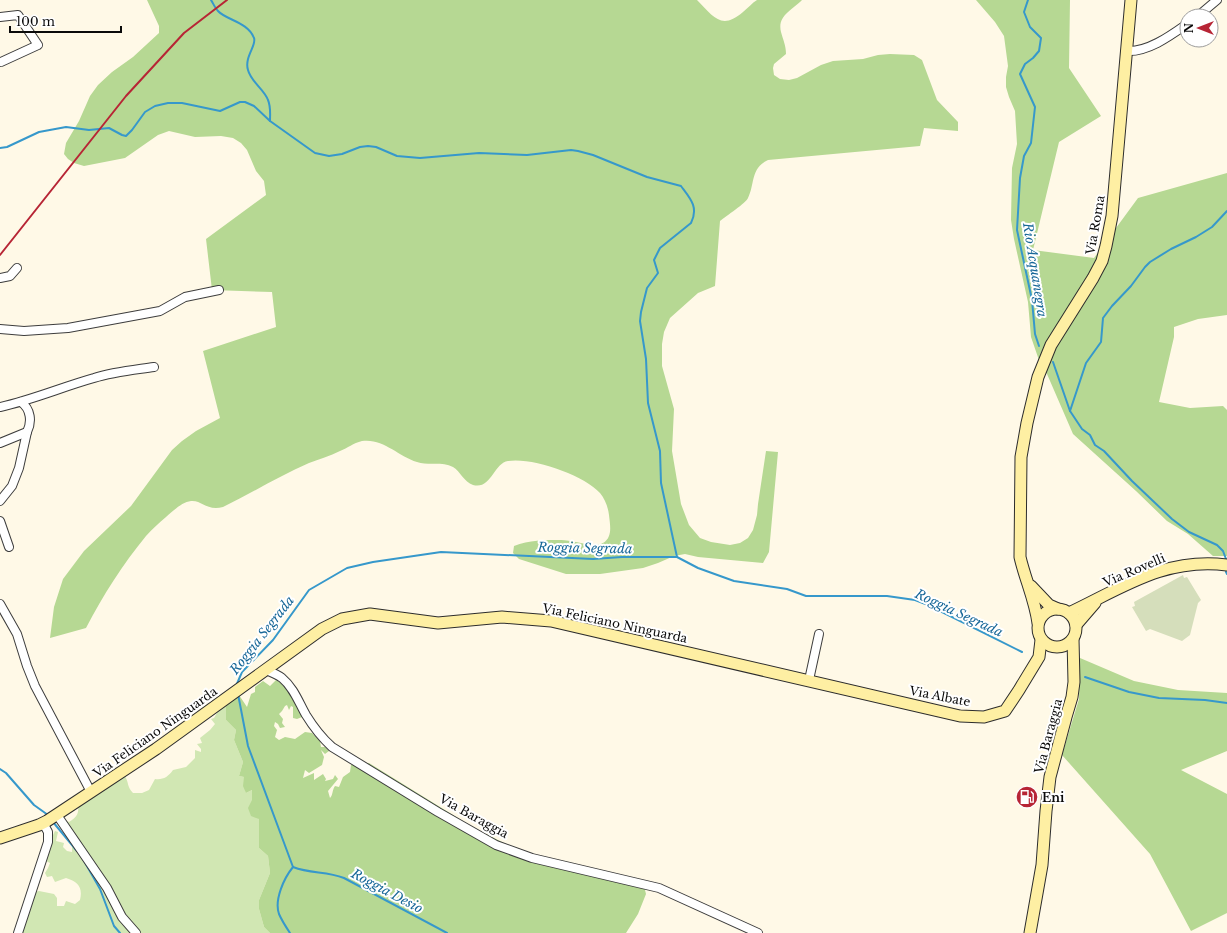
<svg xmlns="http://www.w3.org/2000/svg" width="1227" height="933" viewBox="0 0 1227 933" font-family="'Libre Baskerville',serif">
<rect width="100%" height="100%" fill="#fff9e7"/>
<path fill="#d1e7b3" d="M 226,705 L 226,720 L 236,730 L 234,740 L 243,762 L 239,776 L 244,777 L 246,793 L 252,790 L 252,800 L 259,819 L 259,848 L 268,856 L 270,873 L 259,900 L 259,909 L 264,927 L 270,933 L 20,933 L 34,892 L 39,891 L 54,894 L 57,898 L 57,906 L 64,906 L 66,901 L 75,904 L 80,900 C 83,887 78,882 66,878 L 55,882 L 52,876 L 47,877 L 45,873 L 48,868 L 50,863 L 46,861 L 52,840 L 51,833 L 53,835 L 55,831 L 58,832 L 56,841 L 64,843 L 63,847 L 67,851 L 72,852 L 72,844 L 60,826 L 64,820 L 69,822 C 77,817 79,814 78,805 L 121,776 L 125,776 C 129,783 127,787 133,793 L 142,793 L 149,790 L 155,779 C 163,780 168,777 173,770 L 186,767 L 195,758 L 195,750 L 201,752 L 201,749 L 197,744 L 202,743 L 200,738 L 210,730 L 215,724 L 211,719 L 214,718 L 221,706 Z"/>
<g fill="#b6d893">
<path d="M 147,0 L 697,0 C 713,16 721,31 743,12 C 748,8 752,3 757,0 L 802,0 C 792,10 777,16 781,32 C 783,40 786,45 786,54 L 774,64 L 773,68 L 774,75 L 780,79 L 789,80 L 797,78 L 821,65 L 833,61 L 863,59 L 878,55 L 890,54 L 914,55 L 922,60 L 937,100 L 958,122 L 958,131 L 924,128 L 920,146 L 768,160 C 750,169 755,184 748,198 C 746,203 726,216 720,221 L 715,286 L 698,293 L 670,318 L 664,332 L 662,344 L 662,366 L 674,409 L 672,451 L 681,504 L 689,525 L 700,538 L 711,542 L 730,545 L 740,543 L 748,538 L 753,530 L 757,515 L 758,504 L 766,451 L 778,452 L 769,552 L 763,563 L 698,557 L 685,554 L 674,556 L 658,563 L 643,568 L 600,574 L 566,574 L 519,559 L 513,553 L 514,546 C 529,540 545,540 561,540 C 573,540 594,548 603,543 C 613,537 610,525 609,515 C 608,507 605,499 600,493 C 584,475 532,457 508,461 C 494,463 491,490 473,485 C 464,482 460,471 453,467 C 442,461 429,466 417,462 C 398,456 383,438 362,441 C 353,443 348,448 340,451 C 330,456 319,459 309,463 C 279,476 252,493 223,507 C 206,511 202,500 191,501 C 182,502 173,511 166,517 C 159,523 152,529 146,536 C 123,564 103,595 86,628 L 50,638 L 54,607 L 63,579 L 84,551 L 131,506 L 172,450 L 182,441 L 196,431 L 220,418 L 203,351 L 276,327 L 272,292 L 212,290 L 206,239 L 266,195 L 264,181 L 256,171 L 247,150 L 241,143 L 233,138 L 221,136 L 195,137 L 169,131 L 158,135 L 125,158 L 84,166 L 74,163 L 68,159 L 64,154 L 66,143 L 79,121 L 90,96 L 98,85 L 112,72 L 133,57 L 159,33 L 159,26 Z"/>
<path d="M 976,0 L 1070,0 L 1069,68 L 1101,116 L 1059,142 L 1033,250 L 1094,258 L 1138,198 L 1227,173 L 1227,315 L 1198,319 L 1174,327 L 1174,337 L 1159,402 L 1190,408 L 1223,406 L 1227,410 L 1227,556 L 1213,556 L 1188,534 L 1167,521 L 1136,491 L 1073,434 L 1047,374 L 1041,366 L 1031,337 L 1028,302 L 1014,239 L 1011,220 L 1012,168 L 1017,144 L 1015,111 L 1009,97 L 1006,87 L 1006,77 L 1008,66 L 1004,36 L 995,22 Z"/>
<path d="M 1080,658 L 1134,681 L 1178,690 L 1227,693 L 1227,751 L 1181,770 L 1227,794 L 1227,913 L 1191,931 L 1150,854 L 1062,755 L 1079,699 Z"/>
<path d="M 276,680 L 285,685 L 302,717 L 297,719 L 293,718 L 293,707 L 291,706 L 289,710 L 287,705 L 285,706 L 282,711 L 279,714 L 283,719 L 282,723 L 285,727 L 280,728 L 278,724 L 275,722 L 274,726 L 277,730 L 275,737 L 279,740 L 285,737 L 295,739 L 305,732 L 312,733 L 320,741 L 321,747 L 325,747 L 329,751 L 325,754 L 321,750 L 324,757 L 322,765 L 309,773 L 305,770 L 303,778 L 314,773 L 314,780 L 323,774 L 326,779 L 325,781 L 333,779 L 335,775 L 338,779 L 328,791 L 330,798 C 333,795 332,790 335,786 L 339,787 L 343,777 L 350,772 L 351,765 L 369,763 L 474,828 L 520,851 L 643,882 L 646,894 L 638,914 L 626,933 L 270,933 L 264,927 L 259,909 L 259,900 L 270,873 L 268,856 L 259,848 L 259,819 L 251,816 L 248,808 L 252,800 L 252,790 L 246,793 L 243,786 L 244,777 L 239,776 L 243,762 L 234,740 L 236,730 L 226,720 L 226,705 L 230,698 L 239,695 L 247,707 L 251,694 L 255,692 L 255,687 L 263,681 L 270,686 Z"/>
</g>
<path fill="#d5debb" d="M 1183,575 L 1184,578 L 1187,577 L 1201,600 L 1198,603 L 1190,635 L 1182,641 L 1150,629 L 1146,631 L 1132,607 L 1135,606 L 1134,602 Z"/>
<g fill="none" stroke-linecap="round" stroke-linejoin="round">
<g stroke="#3698cb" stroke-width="2">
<path d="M 211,0 C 213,3 215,8 218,11 C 226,20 248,22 254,38 C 257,45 244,57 248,70 C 251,82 264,89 268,100 C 271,107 270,114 270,121"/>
<path d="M 1028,0 L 1024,12 L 1030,27 L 1041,38 L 1039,51 L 1033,58 L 1025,64 L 1020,74 L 1035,107 L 1031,143 L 1024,156 L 1020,178 L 1017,230 L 1032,300 L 1035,334 L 1039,346"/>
<path d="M 0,148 L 7,147 L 39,132 L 66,127 L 89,130 L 109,128 L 122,135 L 126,136 L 132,130 L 145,112 L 155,106 L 168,103 L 182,103 L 220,111 L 240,102 L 245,102 L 254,106 L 270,121 L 315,153 L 329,156 L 342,154 L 360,147 L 368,146 L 376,147 L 397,156 L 420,158 L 479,153 L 527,155 L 571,150 L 578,151 L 593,155 L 647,177 L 681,186 C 690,198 699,207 691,223 L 660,248 L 654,260 L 658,273 L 647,288 L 641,312 L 640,321 L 646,359 L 648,403 L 660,451 L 661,483 L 677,557"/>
<path d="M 1053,362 L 1070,411 L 1082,429 L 1090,435 L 1095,445 L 1104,451 L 1132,481 L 1172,519 L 1189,532 L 1217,545 L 1223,551 L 1226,559"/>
<path d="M 1070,411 L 1086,363 L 1101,342 L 1103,318 L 1112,306 L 1131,286 L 1145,267 L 1150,262 L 1171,249 L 1196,237 L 1212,227 L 1227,211"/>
<path d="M 1226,572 L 1227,574"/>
<path d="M 1085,677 L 1129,692 L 1159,698 L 1205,700 L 1227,703"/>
<path d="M 236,686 L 242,672 L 273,640 L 309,590 L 347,568 L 373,562 L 441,552 L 593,559 L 622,557 L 677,557 L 698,568 L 734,581 L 787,589 L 806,596 L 887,596 L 915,600 L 928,605 L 1022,652"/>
<path d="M 238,694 L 248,746 L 293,867"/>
<path d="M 0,769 L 6,773 L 34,805 L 48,815"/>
<path d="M 53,822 L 77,851"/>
<path d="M 83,859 L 100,889 L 114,926 L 120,933"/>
<path d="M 293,867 C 311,874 326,871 344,878 L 447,933"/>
<path d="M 290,933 C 286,927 282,921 279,914 C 274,900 284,878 293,867"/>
</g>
<g stroke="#3d3d3d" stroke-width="10">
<g id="street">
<path d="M 1198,16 L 1217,0"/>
<path d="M 0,17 L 18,15 L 38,45 L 1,62"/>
<path d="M 1127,51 C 1148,52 1170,36 1187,24"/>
<path d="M 0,278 L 10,276 L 17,268"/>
<path d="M 0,329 L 24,331 L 68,328 L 160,311 L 185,297 L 219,290"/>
<path d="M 0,407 C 32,400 62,387 94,378 C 113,372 134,370 154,367"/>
<path d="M 0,443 L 27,432 C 32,422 31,409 21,402"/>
<path d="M 0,501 L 12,486 L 19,468 L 27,432"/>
<path d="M 0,521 L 9,547"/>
<path d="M 0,604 L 17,634 L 27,666 L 35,686 L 91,792"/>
<path d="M 266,670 C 271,672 278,675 282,678 C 294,688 299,703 306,715 C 314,728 321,737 332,747 L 438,812 L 496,845 L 532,858 L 659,888 L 758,933"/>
<path d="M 809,680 L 819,634"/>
<path d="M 57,815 L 107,888 L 122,917 L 136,933"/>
<path d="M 18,933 L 48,842 L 48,832 L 43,823"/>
</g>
</g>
<g stroke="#2c2c2c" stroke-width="13">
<g id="secondary">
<path d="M 1031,586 L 1049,605 L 1058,609"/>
<circle cx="1057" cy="628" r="19"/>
<path d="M 1069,613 C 1122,588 1165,557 1227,565"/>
<path d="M 1038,623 C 1035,600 1025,579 1020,557 L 1021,457 L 1027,423 L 1038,377 L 1051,345 L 1093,278 L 1102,261 L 1106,246 L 1112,216 L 1131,0"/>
<path d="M 1076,625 L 1095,603"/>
<path d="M 0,838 L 39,825 L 47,821 L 156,749 L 322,629 L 342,619 L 370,614 L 438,623 L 502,617 L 551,621 L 960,716 L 984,717 L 1005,711 L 1019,690 L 1039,657 L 1041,640"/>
<path d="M 1030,933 L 1042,865 L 1046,811 L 1050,777 L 1066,717 L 1072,697 L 1074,682 L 1073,639"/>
</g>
</g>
<use href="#street" stroke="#fff" stroke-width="8"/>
<use href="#secondary" stroke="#feefa3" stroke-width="11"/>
<path stroke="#b72535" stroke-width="2" d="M 0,255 L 126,96 L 184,33 L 227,0"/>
</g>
<defs>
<g id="fuel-disc" transform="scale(1.15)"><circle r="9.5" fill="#b72535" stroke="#fff"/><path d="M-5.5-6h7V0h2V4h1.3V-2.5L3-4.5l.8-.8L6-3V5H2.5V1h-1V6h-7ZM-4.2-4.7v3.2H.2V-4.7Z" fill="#fff"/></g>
</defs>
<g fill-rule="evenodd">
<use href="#fuel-disc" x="1027" y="797"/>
</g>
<g text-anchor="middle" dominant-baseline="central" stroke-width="4" stroke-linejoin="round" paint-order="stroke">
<g font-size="12" fill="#0a0a0a" stroke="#fff">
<text transform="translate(1095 225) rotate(-80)">Via Roma</text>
<text transform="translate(1134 570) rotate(-23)">Via Rovelli</text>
<text transform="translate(615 623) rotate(12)">Via Feliciano Ninguarda</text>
<text transform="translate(940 696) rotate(11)">Via Albate</text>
<text transform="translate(155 732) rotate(-35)">Via Feliciano Ninguarda</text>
<text transform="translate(1048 736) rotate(-75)">Via Baraggia</text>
<text transform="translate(474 816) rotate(29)">Via Baraggia</text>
</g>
<g font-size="12" font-weight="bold" fill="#0a0a0a" stroke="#fff" text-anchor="start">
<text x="1042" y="797">Eni</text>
</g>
<g font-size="13" font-style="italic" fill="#176798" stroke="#fff">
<text transform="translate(1035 270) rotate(81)">Rio Acquanegra</text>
<text transform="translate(585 548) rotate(1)">Roggia Segrada</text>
<text transform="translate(959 613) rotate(25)">Roggia Segrada</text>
<text transform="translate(262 635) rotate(-52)">Roggia Segrada</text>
<text transform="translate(387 891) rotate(28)">Roggia Desio</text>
</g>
</g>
<g transform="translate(1199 28) rotate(270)"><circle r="19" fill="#ffffff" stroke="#9d9d9d"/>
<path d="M0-3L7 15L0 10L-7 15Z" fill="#b72535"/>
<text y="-6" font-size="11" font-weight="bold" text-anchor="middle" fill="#0a0a0a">N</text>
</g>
<path d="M10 26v6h111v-6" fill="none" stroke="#0a0a0a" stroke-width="2"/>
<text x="16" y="26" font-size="12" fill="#0a0a0a" stroke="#ffffff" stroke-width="3" paint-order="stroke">100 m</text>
</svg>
